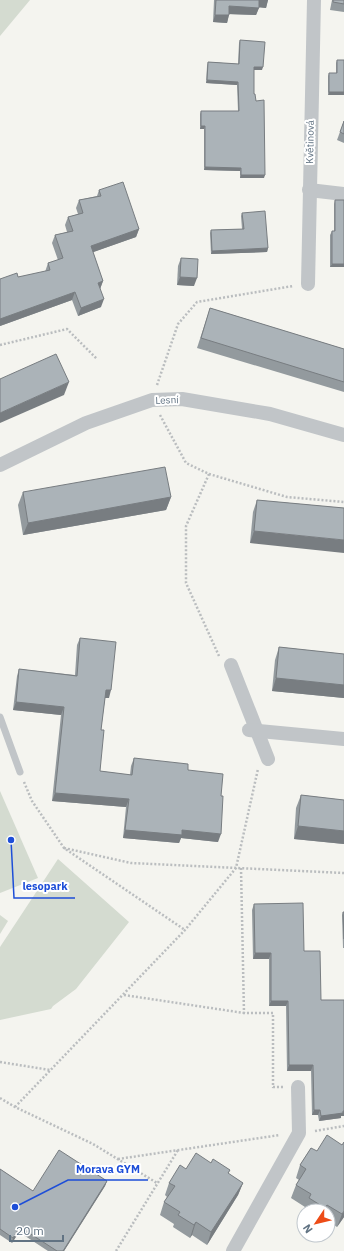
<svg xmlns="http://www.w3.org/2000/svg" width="344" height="1251" viewBox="0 0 344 1251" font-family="'IBM Plex Sans',sans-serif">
<rect width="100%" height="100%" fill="#f4f4ef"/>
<g fill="#d4dbd0">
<path d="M 0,0 L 30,0 L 0,36 Z"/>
<path d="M 0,791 L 38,878 L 0,893 Z"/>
<path d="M 58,859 L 129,922 L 76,989 L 53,1006 L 51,1009 L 0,1020 L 0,947 Z"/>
<path d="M 0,915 L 8,921 L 0,934 Z"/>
</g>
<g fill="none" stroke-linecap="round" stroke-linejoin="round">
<g stroke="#babdbf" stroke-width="2.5" stroke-dasharray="2 2" stroke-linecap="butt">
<path d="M 0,345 L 67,329 L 97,359"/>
<path d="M 157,385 L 178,324 L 197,302 L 293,286"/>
<path d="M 160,415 L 186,463 L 209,474 L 287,497 L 344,502"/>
<path d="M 209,474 L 186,526 L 186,583 L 219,656"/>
<path d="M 24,782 L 32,801 L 64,848 L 185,930"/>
<path d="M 64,848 L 131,863 L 344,873"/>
<path d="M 241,868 L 244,1013 L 273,1013 L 273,1087 L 283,1087"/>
<path d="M 124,995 L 244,1013"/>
<path d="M 0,1062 L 50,1070"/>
<path d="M 0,1098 L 15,1107 L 93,1144 L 157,1183"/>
<path d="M 15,1107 L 185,930 L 236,868 L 258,769"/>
<path d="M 315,1131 L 344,1126"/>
<path d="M 118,1159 L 280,1135"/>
<path d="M 116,1251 L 178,1150"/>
</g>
<path stroke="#c1c5c8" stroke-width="7" d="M 0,717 L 20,772"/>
<g stroke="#c1c5c8" stroke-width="14">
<path d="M 309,190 L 344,194"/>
<path d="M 308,284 L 314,0"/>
<path d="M 0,465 L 86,423 L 152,400 L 182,399 L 270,414 L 344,435"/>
<path d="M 231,665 L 268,759"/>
<path d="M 249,730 L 344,739"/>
<path d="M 233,1251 L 299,1133 L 298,1087"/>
</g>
</g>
<g fill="#939a9e">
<path d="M 214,0 L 268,0 L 266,8 L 259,7 L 256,15 L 229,14 L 227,23 L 213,22 Z"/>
<path d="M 332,0 L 344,0 L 344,12 L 330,10 Z"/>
<path d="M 240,40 L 262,70 L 254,70 L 254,94 L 256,101 L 264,178 L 240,178 L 240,171 L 204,170 L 204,129 L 200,129 L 200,114 L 201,111 L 238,111 L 237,85 L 206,83 L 207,66 L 208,62 L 238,64 L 239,43 Z"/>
<path d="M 337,60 L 344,60 L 328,95 L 328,76 L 329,73 L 336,73 L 336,63 Z"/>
<path d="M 344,121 L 344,143 L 337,140 Z"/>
<path d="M 99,190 L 139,229 L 136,237 L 93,252 L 103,281 L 100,289 L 101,307 L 78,316 L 72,300 L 0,326 L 0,279 L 18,277 L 45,272 L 48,263 L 58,260 L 52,243 L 55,235 L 67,232 L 65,225 L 68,217 L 78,214 L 76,208 L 79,200 L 97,196 Z"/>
<path d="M 335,200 L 344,267 L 330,267 L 330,235 L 332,231 L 334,231 L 334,204 Z"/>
<path d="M 242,213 L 268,248 L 267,252 L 211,254 L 210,233 L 211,230 L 242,229 L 241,216 Z"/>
<path d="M 181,258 L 194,286 L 177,285 L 178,266 Z"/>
<path d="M 210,308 L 344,349 L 344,392 L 197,348 Z"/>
<path d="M 23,492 L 171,497 L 166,510 L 23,535 L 18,505 Z"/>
<path d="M 257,500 L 344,508 L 250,543 L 253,512 Z"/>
<path d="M 80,638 L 109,698 L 105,698 L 101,730 L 100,771 L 130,775 L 131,766 L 134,758 L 188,770 L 221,796 L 218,842 L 181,838 L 179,843 L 123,838 L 126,807 L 52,801 L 61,715 L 13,710 L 17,676 L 19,669 L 75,675 L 77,645 Z"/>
<path d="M 279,647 L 344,654 L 344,698 L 272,691 L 275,660 Z"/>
<path d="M 301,795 L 344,800 L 344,844 L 294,839 L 296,808 Z"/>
<path d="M 254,904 L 304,951 L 321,1000 L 341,1116 L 341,1118 L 319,1121 L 318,1115 L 312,1115 L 311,1071 L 287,1071 L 286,1006 L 269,1006 L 269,959 L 253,959 L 252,910 Z"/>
<path d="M 343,912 L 344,912 L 344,948 L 343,948 L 342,915 Z"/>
<path d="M 311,1148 L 344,1217 L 337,1227 L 328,1221 L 328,1211 L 305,1211 L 304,1210 L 305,1207 L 291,1198 L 296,1185 L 299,1180 L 296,1178 L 300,1165 Z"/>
<path d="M 211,1163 L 230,1170 L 228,1174 L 243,1183 L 238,1195 L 207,1245 L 192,1235 L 190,1238 L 173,1227 L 174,1224 L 160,1215 L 164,1202 L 167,1197 L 165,1195 L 169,1183 L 186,1169 Z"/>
<path d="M 0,1169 L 33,1191 L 107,1181 L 105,1186 L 64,1251 L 48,1251 L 19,1232 L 12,1243 L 0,1235 Z"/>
</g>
<g fill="#787d81">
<path d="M 259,0 L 268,0 L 266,8 L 256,7 Z"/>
<path d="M 229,6 L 259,8 L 256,15 L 227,14 Z"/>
<path d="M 215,15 L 229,15 L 227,23 L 213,22 Z"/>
<path d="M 254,67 L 263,67 L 262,70 L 253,70 Z"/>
<path d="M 207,80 L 238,82 L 237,85 L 206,83 Z"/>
<path d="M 329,92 L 344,92 L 344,95 L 328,95 Z"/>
<path d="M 201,126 L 205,126 L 204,129 L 200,129 Z"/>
<path d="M 205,167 L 241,168 L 240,171 L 204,170 Z"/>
<path d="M 241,175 L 265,175 L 264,178 L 240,178 Z"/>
<path d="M 139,229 L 136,237 L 88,254 L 91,246 Z"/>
<path d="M 268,248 L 267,252 L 211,254 L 212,251 Z"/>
<path d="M 332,264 L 344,264 L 344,267 L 330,267 Z"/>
<path d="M 180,277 L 197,278 L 194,286 L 177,285 Z"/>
<path d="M 103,281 L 100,289 L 98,283 Z"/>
<path d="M 75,292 L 72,300 L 0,326 L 0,319 Z"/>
<path d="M 104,299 L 101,307 L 78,316 L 81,308 Z"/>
<path d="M 69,382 L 64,395 L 0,423 L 0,413 Z"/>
<path d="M 171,497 L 166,510 L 23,535 L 28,523 Z"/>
<path d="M 254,531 L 344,540 L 344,553 L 250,543 Z"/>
<path d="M 276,678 L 344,685 L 344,698 L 272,691 Z"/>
<path d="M 106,690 L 111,690 L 109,698 L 104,698 Z"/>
<path d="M 16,702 L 64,707 L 61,715 L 13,710 Z"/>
<path d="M 55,793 L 129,799 L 126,807 L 52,801 Z"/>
<path d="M 298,826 L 344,831 L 344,844 L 294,839 Z"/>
<path d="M 125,830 L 182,830 L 221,834 L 218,842 L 181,838 L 179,843 L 123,838 Z"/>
<path d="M 255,953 L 271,953 L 269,959 L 253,959 Z"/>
<path d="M 271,1001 L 288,1001 L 286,1006 L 269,1006 Z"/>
<path d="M 289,1065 L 313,1065 L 311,1071 L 287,1071 Z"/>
<path d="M 314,1110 L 320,1110 L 318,1115 L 312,1115 Z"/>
<path d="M 344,1111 L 344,1116 L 341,1116 L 341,1118 L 319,1121 L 321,1116 Z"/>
<path d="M 107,1181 L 105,1186 L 64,1251 L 63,1251 Z"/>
<path d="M 243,1183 L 238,1195 L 207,1245 L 211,1232 Z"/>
<path d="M 344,1211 L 344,1217 L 337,1227 L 342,1214 Z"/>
<path d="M 196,1222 L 192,1235 L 190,1238 L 194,1225 Z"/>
<path d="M 20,1227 L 19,1232 L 12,1243 L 13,1238 Z"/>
</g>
<g fill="#abb3b8" stroke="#787d81">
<path d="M 216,0 L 268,0 L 259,0 L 259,8 L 229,6 L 229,15 L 215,15 Z"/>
<path d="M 333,0 L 344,0 L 344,4 L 333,2 Z"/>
<path d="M 240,40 L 265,42 L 263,67 L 254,67 L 254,94 L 255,94 L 256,101 L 264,100 L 265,175 L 241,175 L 241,168 L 205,167 L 205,126 L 201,126 L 201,111 L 239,111 L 238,82 L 207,80 L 208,62 L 239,64 Z"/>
<path d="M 337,60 L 344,60 L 344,92 L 329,92 L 329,73 L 337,73 Z"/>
<path d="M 344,121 L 344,134 L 340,132 Z"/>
<path d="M 123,182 L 139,229 L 91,246 L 103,281 L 98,283 L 104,299 L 81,308 L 75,292 L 0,319 L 0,279 L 17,273 L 18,277 L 50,270 L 48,263 L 63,258 L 55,235 L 73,231 L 68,217 L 83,213 L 79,200 L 101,196 L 99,190 Z"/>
<path d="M 335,200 L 344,200 L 344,264 L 332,264 L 332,231 L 335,231 Z"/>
<path d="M 265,211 L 268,248 L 212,251 L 211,230 L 244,229 L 242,213 Z"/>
<path d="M 181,258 L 198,259 L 197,278 L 180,277 Z"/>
<path d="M 210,308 L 344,349 L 344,382 L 201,338 Z"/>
<path d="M 56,354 L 69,382 L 0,413 L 0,379 Z"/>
<path d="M 165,467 L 171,497 L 28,523 L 23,492 Z"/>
<path d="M 257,500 L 344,508 L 344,540 L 254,531 Z"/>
<path d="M 80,638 L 116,642 L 111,690 L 106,690 L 101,730 L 104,730 L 100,771 L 132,775 L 134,758 L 188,764 L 188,770 L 223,774 L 221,796 L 223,796 L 221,834 L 182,830 L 182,835 L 125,830 L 129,799 L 55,793 L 64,707 L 16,702 L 19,669 L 77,676 Z"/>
<path d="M 279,647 L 344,654 L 344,685 L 276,678 Z"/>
<path d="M 301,795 L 344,800 L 344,831 L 298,826 Z"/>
<path d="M 303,903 L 304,951 L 320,951 L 321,1000 L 344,1000 L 344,1111 L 343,1111 L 343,1113 L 321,1116 L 320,1110 L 314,1110 L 313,1065 L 289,1065 L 288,1001 L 271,1001 L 271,953 L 255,953 L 254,904 Z"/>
<path d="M 343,912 L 344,912 L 344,939 Z"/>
<path d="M 327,1135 L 342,1145 L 344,1142 L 344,1211 L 342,1214 L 327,1205 L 325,1208 L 309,1198 L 311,1194 L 296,1185 L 306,1169 L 300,1165 L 311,1148 L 317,1151 Z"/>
<path d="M 59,1150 L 107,1181 L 63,1251 L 57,1251 L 20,1227 L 13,1238 L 0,1229 L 0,1169 L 33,1191 Z"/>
<path d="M 196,1153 L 211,1163 L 213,1159 L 230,1170 L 228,1173 L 243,1183 L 211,1232 L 196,1222 L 194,1225 L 178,1215 L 180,1212 L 164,1202 L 175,1186 L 169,1183 L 180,1165 L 186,1169 Z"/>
</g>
<g text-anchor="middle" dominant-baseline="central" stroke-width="4" stroke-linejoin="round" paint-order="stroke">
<g font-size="10" fill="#617383" stroke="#fff">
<text transform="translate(310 142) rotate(-89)">Květinová</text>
<text transform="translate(167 400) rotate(-2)">Lesní</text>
</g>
</g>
<path fill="none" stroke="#1d4ed8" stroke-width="1.5" d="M11 840L14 898H75M15 1207L68 1180H148"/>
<g fill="#1d4ed8" stroke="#fff" stroke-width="1.5">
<circle cx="11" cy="840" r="4"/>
<circle cx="15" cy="1207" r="4"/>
</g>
<g font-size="11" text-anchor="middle" font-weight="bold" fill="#1d4ed8" stroke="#fff" stroke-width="4" stroke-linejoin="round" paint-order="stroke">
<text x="45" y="890">lesopark</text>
<text x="108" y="1173">Morava GYM</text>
</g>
<g transform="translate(316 1223) rotate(235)"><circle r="19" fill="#ffffff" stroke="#c0c7cd"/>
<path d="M0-3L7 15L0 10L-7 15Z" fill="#ed4c17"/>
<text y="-6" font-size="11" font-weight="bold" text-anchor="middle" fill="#617383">N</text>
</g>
<path d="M10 1235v6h53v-6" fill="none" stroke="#617383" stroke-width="2"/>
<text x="16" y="1235" font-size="12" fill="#617383" stroke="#ffffff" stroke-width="3" paint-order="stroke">20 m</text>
</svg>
